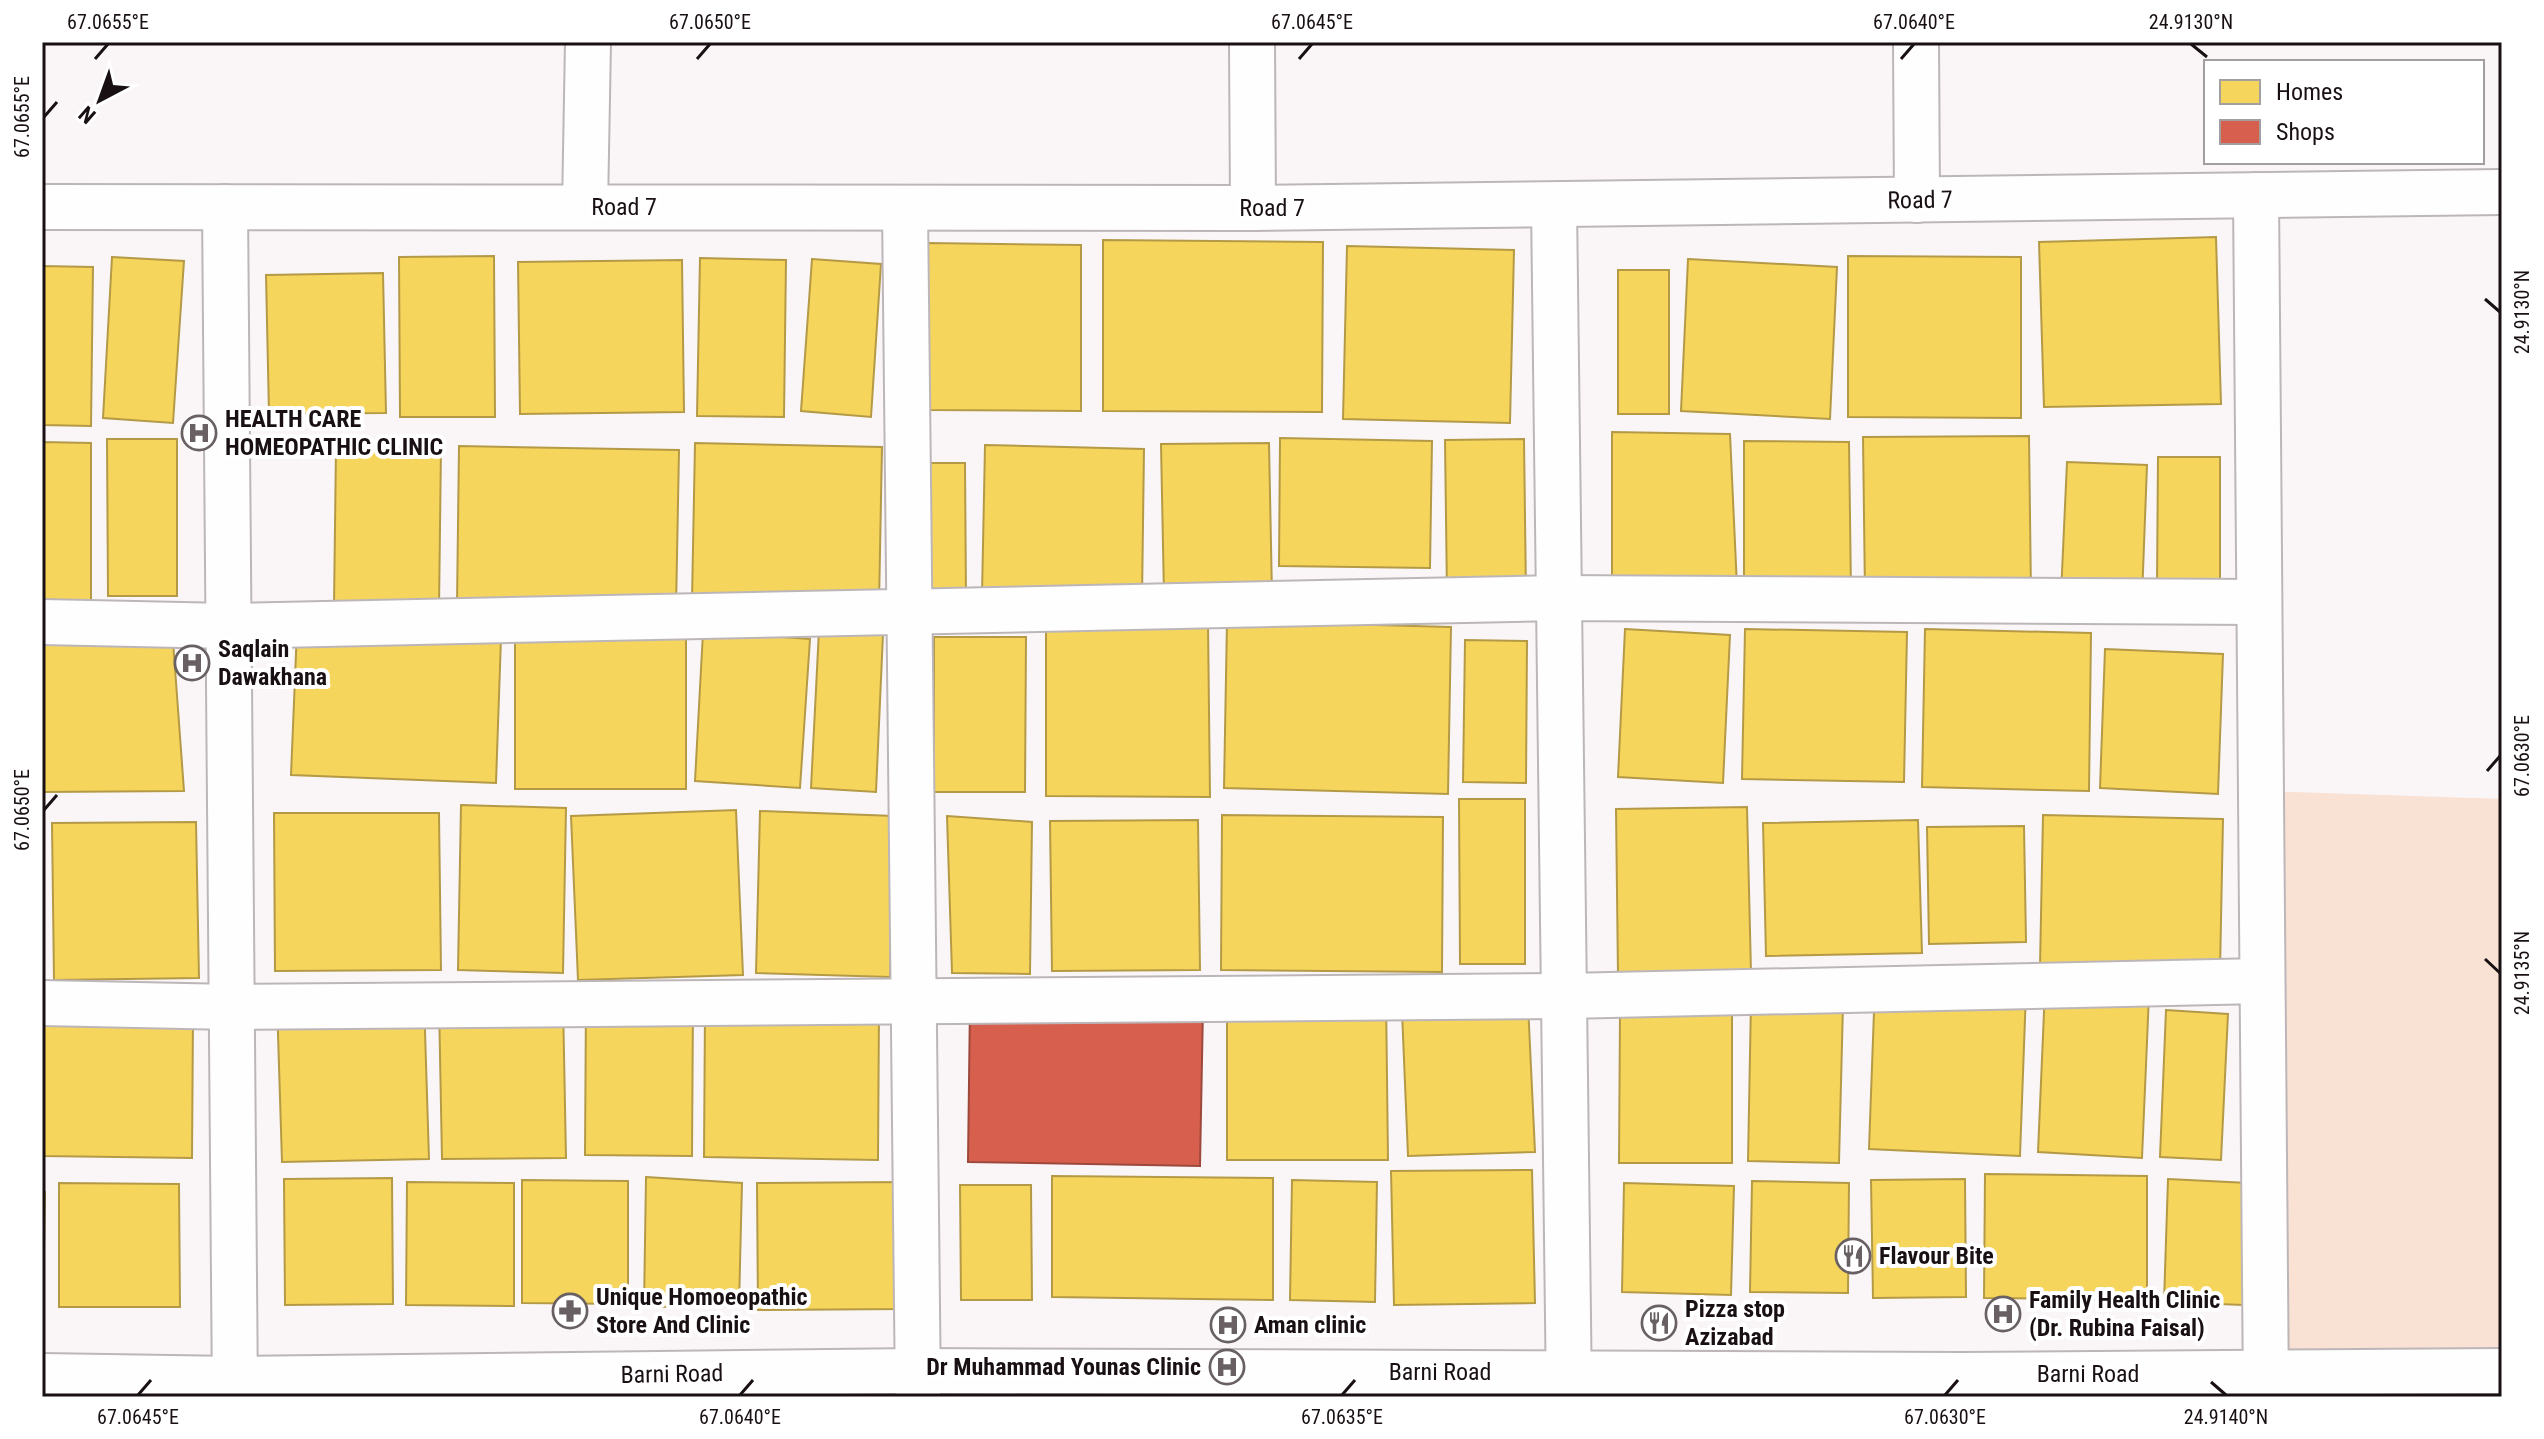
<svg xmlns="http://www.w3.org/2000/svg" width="2544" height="1439" viewBox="0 0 2544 1439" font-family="'Roboto Condensed',sans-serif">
<rect width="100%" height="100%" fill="#faf6f8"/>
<path fill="#f9e1d4" d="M 2260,791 L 2502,799 L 2502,1397 L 2266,1397 Z"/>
<g fill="#f6d55c" stroke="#b49a46" stroke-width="2">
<path d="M 2216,237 L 2221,404 L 2044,407 L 2039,242 Z"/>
<path d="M 1103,240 L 1323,242 L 1322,412 L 1103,411 Z"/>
<path d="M 928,243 L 1081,245 L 1081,411 L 928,410 Z"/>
<path d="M 1347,246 L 1514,250 L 1510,423 L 1343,419 Z"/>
<path d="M 494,256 L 495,417 L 400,417 L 399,257 Z"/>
<path d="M 1848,256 L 2021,257 L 2021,418 L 1848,417 Z"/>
<path d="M 112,257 L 184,261 L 173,423 L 103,418 Z"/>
<path d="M 700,258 L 786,260 L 784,417 L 697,416 Z"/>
<path d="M 812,259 L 881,264 L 871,417 L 801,411 Z"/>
<path d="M 1688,259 L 1837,267 L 1830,419 L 1681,411 Z"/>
<path d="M 682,260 L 684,412 L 520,414 L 518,262 Z"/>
<path d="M 42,266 L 93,267 L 91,426 L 42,425 Z"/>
<rect x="1618" y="270" width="51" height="144"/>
<path d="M 383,273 L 386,413 L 269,414 L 266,275 Z"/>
<path d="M 1612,432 L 1730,434 L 1737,587 L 1612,585 Z"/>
<path d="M 2029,436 L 2031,594 L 1865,595 L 1863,437 Z"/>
<path d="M 1280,438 L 1432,441 L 1430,568 L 1279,566 Z"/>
<path d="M 107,439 L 177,439 L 177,596 L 108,596 Z"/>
<path d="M 1524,439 L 1526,595 L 1447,596 L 1445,440 Z"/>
<path d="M 1744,441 L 1849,442 L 1851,591 L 1744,594 Z"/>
<path d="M 42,442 L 91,443 L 91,604 L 42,603 Z"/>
<path d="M 695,443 L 882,447 L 879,604 L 692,600 Z"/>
<path d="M 1269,443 L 1272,595 L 1164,596 L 1161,444 Z"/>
<path d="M 985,445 L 1144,449 L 1142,599 L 982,595 Z"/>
<path d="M 459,446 L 679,450 L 676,609 L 457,604 Z"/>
<path d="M 336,447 L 441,448 L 439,608 L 334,606 Z"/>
<path d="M 2158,457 L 2220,457 L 2220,588 L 2157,587 Z"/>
<path d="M 2067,462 L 2147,465 L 2142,598 L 2061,594 Z"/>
<path d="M 928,463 L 965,463 L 966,600 L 929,600 Z"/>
<path d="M 1227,621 L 1451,627 L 1448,794 L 1224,788 Z"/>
<path d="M 1046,622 L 1208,622 L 1210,797 L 1046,796 Z"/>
<path d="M 297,629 L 501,638 L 496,783 L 291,775 Z"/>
<path d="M 1625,629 L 1730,635 L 1723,783 L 1618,777 Z"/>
<path d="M 1745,629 L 1907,632 L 1904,782 L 1742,779 Z"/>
<path d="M 1925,629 L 2091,633 L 2089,791 L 1922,787 Z"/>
<path d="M 819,630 L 883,634 L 876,792 L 811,788 Z"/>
<path d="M 515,631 L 686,632 L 686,789 L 515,789 Z"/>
<path d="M 703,632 L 810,639 L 800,788 L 695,781 Z"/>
<path d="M 934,637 L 1026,637 L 1025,792 L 934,792 Z"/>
<path d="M 1465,640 L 1527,641 L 1526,783 L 1463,782 Z"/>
<path d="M 42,641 L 173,641 L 184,791 L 42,792 Z"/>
<path d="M 2105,649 L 2223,654 L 2218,794 L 2100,788 Z"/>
<path d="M 1459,799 L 1525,799 L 1525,964 L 1460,964 Z"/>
<path d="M 461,805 L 566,808 L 563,973 L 458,970 Z"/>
<path d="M 1747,807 L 1751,972 L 1618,975 L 1616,809 Z"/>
<path d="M 736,810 L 743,975 L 578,980 L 571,816 Z"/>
<path d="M 760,811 L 894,816 L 890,977 L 756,973 Z"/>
<path d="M 274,813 L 439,813 L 441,970 L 275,971 Z"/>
<path d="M 1222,815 L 1443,817 L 1442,972 L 1221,970 Z"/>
<path d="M 2043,815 L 2223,819 L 2220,971 L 2040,966 Z"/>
<path d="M 947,816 L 1032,822 L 1030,974 L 952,973 Z"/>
<path d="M 1198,820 L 1200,970 L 1052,971 L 1050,821 Z"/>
<path d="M 1918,820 L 1922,953 L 1766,956 L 1763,823 Z"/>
<path d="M 196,822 L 199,978 L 54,980 L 52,823 Z"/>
<path d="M 2024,826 L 2026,942 L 1929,944 L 1927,827 Z"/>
<path d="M 1527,983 L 1535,1152 L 1408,1156 L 1401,987 Z"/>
<path d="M 1875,984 L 2026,991 L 2020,1156 L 1869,1149 Z"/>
<path d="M 2045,989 L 2149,995 L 2142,1158 L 2038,1152 Z"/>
<path d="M 1386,996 L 1388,1160 L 1227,1160 L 1227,998 Z"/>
<path d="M 424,999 L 429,1159 L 282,1162 L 277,1002 Z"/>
<path d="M 586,1000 L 693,1001 L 692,1156 L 585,1155 Z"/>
<path d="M 1751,1001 L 1843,1004 L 1839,1163 L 1748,1161 Z"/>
<path d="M 563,1002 L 566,1158 L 442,1159 L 439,1003 Z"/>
<path d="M 705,1008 L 879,1010 L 878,1160 L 704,1157 Z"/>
<path d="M 2166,1010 L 2228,1014 L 2221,1160 L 2160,1157 Z"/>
<path d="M 1620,1012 L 1732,1013 L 1732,1163 L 1619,1163 Z"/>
<path d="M 42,1015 L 193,1017 L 192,1158 L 42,1156 Z"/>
<path d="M 1532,1170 L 1535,1303 L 1394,1305 L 1391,1171 Z"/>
<path d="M 1985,1174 L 2147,1176 L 2147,1300 L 1984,1298 Z"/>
<path d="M 1052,1176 L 1273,1178 L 1273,1300 L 1052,1297 Z"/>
<path d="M 646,1177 L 742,1183 L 739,1306 L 644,1307 Z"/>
<path d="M 392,1178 L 393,1304 L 285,1305 L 284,1179 Z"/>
<path d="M 1965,1179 L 1966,1297 L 1873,1298 L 1871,1180 Z"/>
<path d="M 2168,1179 L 2248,1183 L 2244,1305 L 2164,1302 Z"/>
<path d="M 522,1180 L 628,1181 L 628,1304 L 522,1303 Z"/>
<path d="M 1292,1180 L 1377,1182 L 1375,1302 L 1290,1300 Z"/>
<path d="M 1752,1181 L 1849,1183 L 1848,1293 L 1750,1292 Z"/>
<path d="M 407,1182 L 514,1183 L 514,1306 L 406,1305 Z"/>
<path d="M 904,1182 L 905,1309 L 758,1310 L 757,1183 Z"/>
<path d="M 59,1183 L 179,1184 L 180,1307 L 59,1307 Z"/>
<path d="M 1624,1183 L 1734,1186 L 1731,1295 L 1622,1292 Z"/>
<path d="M 960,1185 L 1031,1185 L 1032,1300 L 961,1300 Z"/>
<path d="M 42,1192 L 45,1192 L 43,1306 L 42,1306 Z"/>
</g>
<path fill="#d6604d" stroke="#9d483c" stroke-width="2" d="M 970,1003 L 1203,1007 L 1200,1166 L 968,1162 Z"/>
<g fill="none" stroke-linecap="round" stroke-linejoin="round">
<g stroke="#bdb6b9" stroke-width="48">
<g id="minor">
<path d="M 1252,42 L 1253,208"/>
<path d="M 1916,42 L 1917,200"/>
<path d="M 2256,195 L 2266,1397"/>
<path d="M 1554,205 L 1569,1397"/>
<path d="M 42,207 L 1253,208 L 2502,192"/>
<path d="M 225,207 L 235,1397"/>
<path d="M 585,207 L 588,42"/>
<path d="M 905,208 L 918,1397"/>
<path d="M 42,622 L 228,626 L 1559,598 L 2259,602"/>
<path d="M 42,1003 L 232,1007 L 1564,996 L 2262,981"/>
</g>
</g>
<g stroke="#bdb6b9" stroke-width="48">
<path id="tertiary" d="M 42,1376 L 235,1379 L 918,1371 L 1961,1375 L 2502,1371"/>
</g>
<use href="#minor" stroke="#fefefe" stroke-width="44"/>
<use href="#tertiary" stroke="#fefefe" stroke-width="44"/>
</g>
<path fill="none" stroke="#191013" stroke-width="3" d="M 2191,44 L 2207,57M 95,59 L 108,44M 697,59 L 710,44M 1299,59 L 1312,44M 1901,59 L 1914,44M 44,117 L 57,102M 2485,299 L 2500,312M 2487,771 L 2500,756M 44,810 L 57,795M 2485,959 L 2500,973M 2211,1382 L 2226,1395M 138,1395 L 151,1380M 740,1395 L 753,1380M 1342,1395 L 1355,1380M 1945,1395 L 1958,1380"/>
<defs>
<g id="hospital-ring" transform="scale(1.8)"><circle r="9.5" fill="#fff" stroke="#686063" stroke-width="1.5"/><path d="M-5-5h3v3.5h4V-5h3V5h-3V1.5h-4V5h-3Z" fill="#686063"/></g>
<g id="restaurant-ring" transform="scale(1.8)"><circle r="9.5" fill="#fff" stroke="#686063" stroke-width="1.5"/><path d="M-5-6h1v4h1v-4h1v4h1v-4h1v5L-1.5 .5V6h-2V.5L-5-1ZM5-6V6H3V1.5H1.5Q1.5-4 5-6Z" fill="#686063"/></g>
<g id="pharmacy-ring" transform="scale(1.8)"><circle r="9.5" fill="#fff" stroke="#686063" stroke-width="1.5"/><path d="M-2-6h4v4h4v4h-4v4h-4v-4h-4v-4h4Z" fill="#686063"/></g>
</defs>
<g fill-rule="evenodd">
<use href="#hospital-ring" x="199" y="433"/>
<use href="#hospital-ring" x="192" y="663"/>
<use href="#restaurant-ring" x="1853" y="1256"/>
<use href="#pharmacy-ring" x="570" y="1311"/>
<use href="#hospital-ring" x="2003" y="1314"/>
<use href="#restaurant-ring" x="1659" y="1323"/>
<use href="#hospital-ring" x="1228" y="1325"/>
<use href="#hospital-ring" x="1227" y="1367"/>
</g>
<g text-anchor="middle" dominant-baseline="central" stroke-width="8" stroke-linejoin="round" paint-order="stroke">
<g font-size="24" fill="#191013" stroke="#fff">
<text transform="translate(1920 200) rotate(-1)">Road 7</text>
<text x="624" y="207">Road 7</text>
<text x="1272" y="208">Road 7</text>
<text x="1440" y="1372">Barni Road</text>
<text transform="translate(672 1374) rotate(-1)">Barni Road</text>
<text x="2088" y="1374">Barni Road</text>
</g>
<g font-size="24" font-weight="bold" fill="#191013" stroke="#fff" text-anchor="start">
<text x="225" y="419">HEALTH CARE<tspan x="225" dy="28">HOMEOPATHIC CLINIC</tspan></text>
<text x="218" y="649">Saqlain<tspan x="218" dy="28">Dawakhana</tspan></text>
<text x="1879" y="1256">Flavour Bite</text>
<text x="596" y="1297">Unique Homoeopathic<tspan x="596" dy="28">Store And Clinic</tspan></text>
<text x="2029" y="1300">Family Health Clinic<tspan x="2029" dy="28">(Dr. Rubina Faisal)</tspan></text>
<text x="1685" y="1309">Pizza stop<tspan x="1685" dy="28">Azizabad</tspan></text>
<text x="1254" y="1325">Aman clinic</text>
<text x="1201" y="1367" text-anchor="end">Dr Muhammad Younas Clinic</text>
</g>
</g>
<rect width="2544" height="1439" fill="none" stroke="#ffffff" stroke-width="88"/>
<rect x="2204" y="60" width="280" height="104" fill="#ffffff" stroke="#a39fa1" stroke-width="2"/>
<rect x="2220" y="80" width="40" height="24" fill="#f6d55c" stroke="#a39fa1" stroke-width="2"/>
<text x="2276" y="100" font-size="24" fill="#191013">Homes</text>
<rect x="2220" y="120" width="40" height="24" fill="#d6604d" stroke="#a39fa1" stroke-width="2"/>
<text x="2276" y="140" font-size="24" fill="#191013">Shops</text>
<g transform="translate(100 100) rotate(221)" stroke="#ffffff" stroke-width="6" paint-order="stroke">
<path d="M0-6L14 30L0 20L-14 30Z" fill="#191013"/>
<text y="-12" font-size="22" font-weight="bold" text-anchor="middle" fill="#191013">N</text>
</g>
<rect x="44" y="44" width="2456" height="1351" fill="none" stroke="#191013" stroke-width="3"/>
<g font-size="20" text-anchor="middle" fill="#191013">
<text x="108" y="29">67.0655°E</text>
<text x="710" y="29">67.0650°E</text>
<text x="1312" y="29">67.0645°E</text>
<text x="1914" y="29">67.0640°E</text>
<text x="2191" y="29">24.9130°N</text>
<text transform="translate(22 117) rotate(-90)" y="7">67.0655°E</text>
<text transform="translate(2522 312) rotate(-90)" y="7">24.9130°N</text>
<text transform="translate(2522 756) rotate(-90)" y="7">67.0630°E</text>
<text transform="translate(22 810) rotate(-90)" y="7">67.0650°E</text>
<text transform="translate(2522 973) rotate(-90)" y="7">24.9135°N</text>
<text x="138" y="1424">67.0645°E</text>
<text x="740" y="1424">67.0640°E</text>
<text x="1342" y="1424">67.0635°E</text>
<text x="1945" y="1424">67.0630°E</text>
<text x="2226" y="1424">24.9140°N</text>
</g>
</svg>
